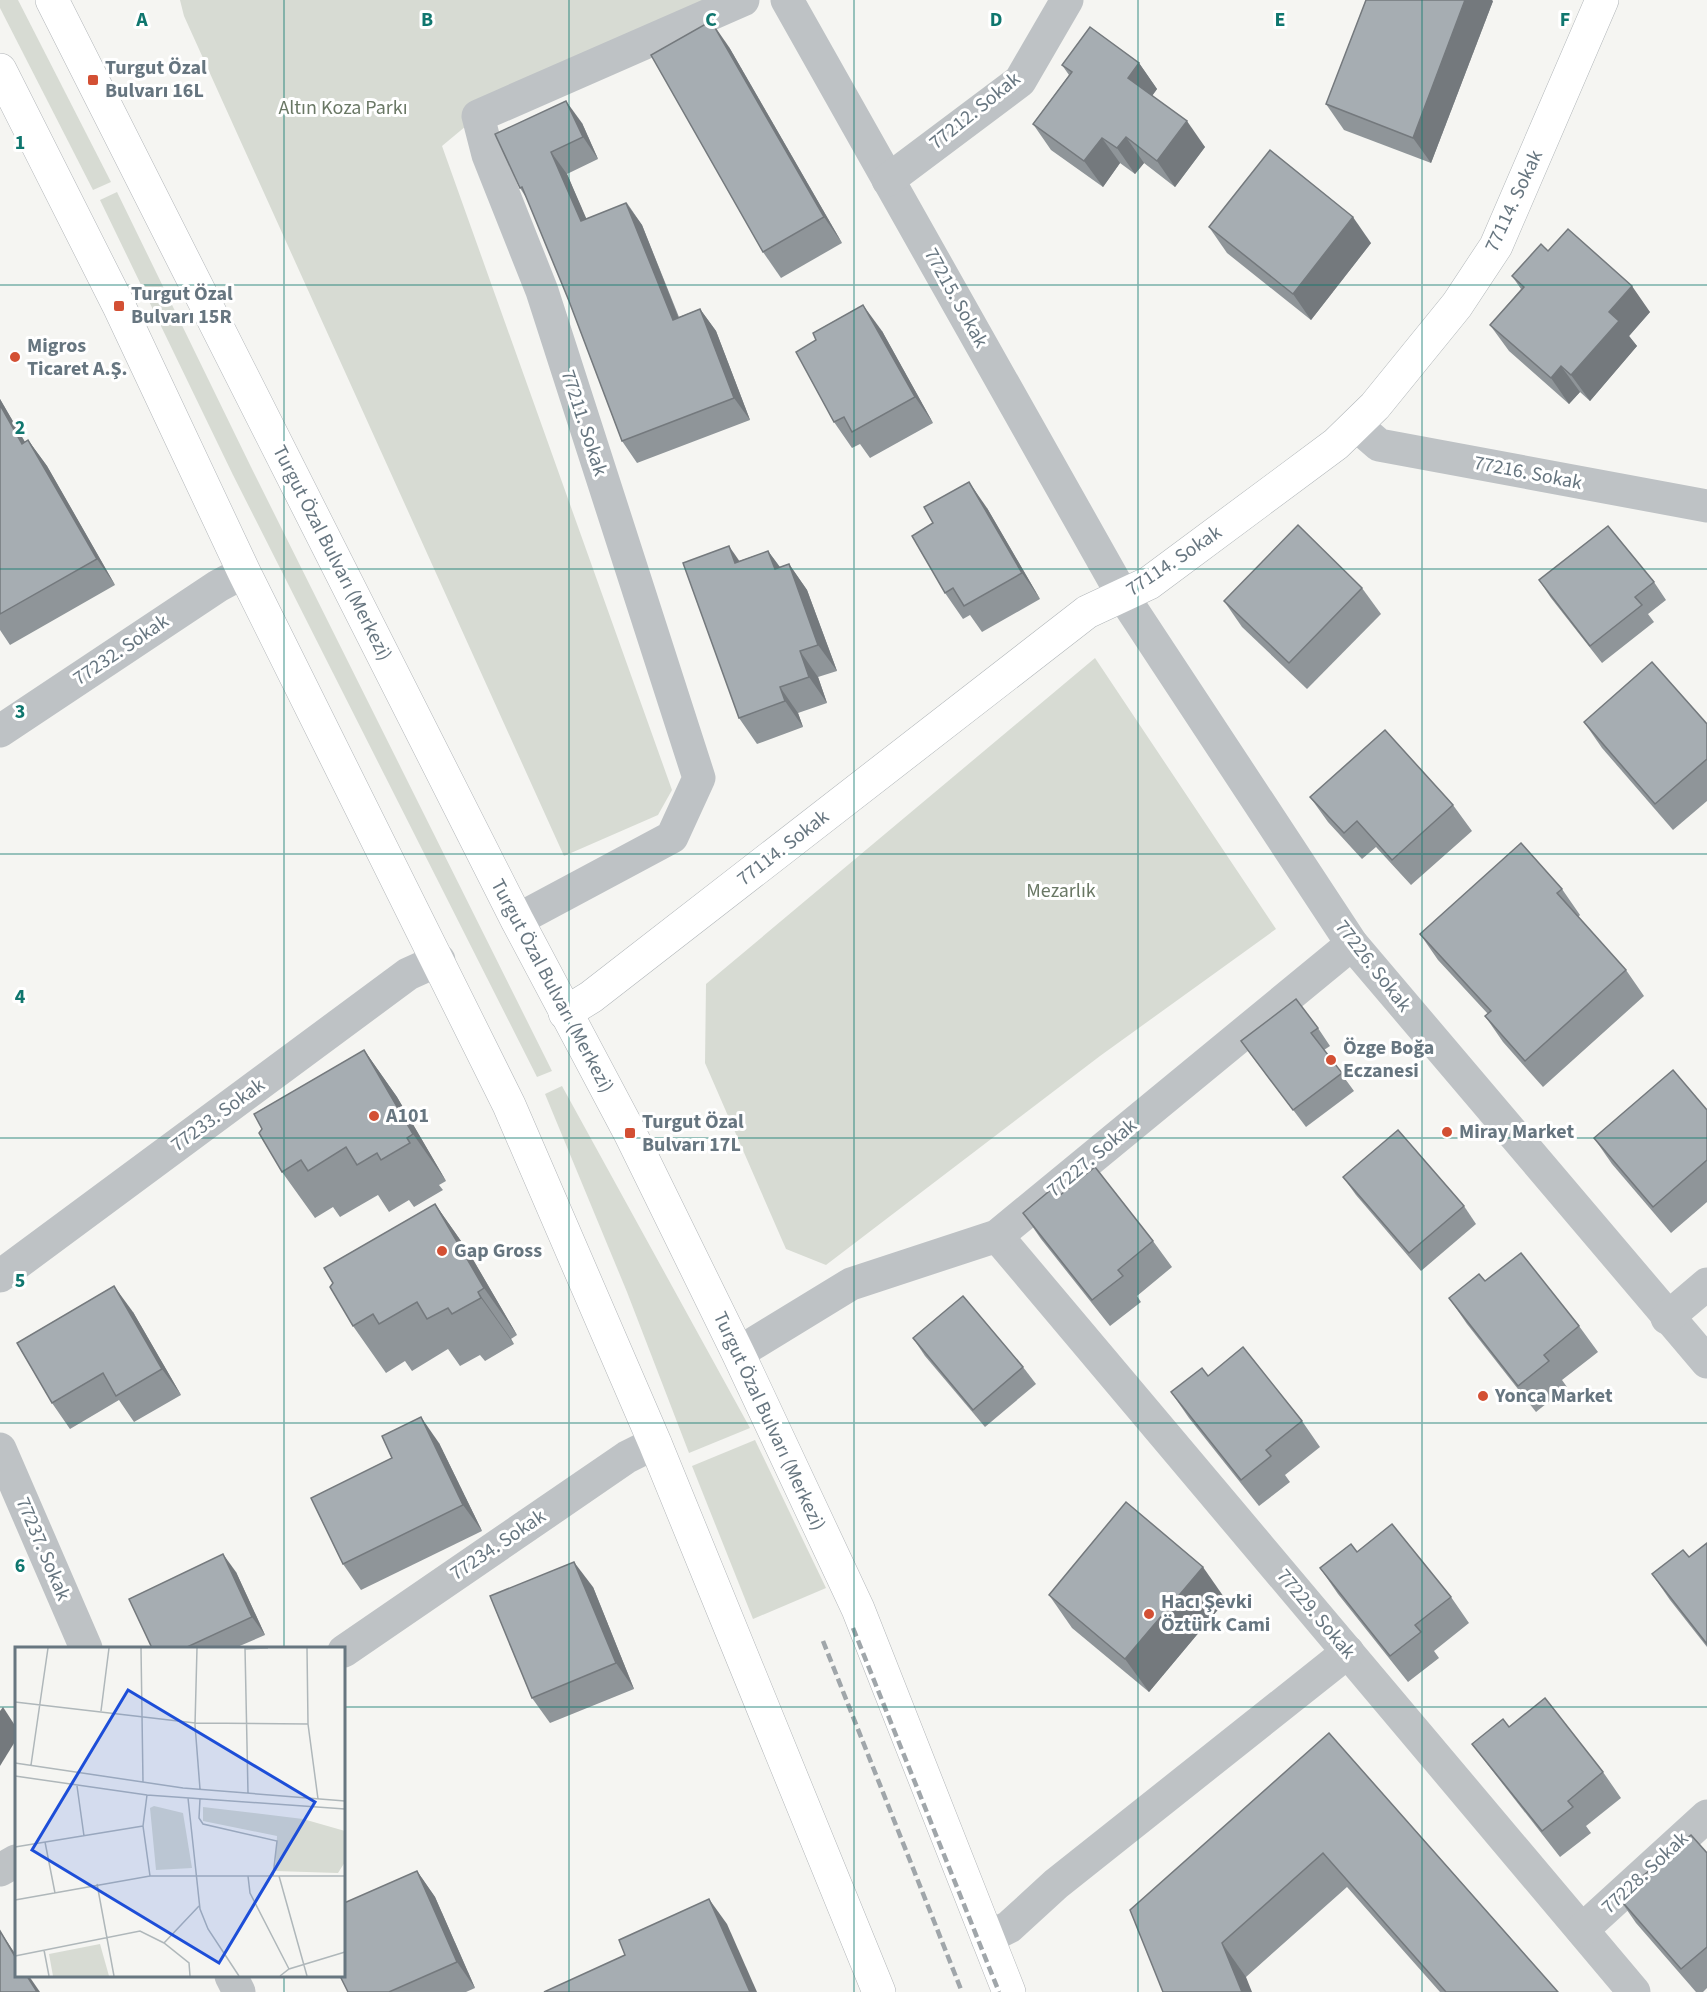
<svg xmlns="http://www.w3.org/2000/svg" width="1707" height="1992" viewBox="0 0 1707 1992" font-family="'Source Sans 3',sans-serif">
<rect width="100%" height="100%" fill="#f5f5f2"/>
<g fill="#d7dbd3">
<path d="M 0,0 L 18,0 L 111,182 L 93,190 L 0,8 Z"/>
<path d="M 180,0 L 704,0 L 478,116 L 442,146 L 672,790 L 658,815 L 564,856 L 184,16 Z"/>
<path d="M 117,192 L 251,467 L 552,1071 L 537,1077 L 233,475 L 100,200 Z"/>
<path d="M 1095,658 L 1276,929 L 1100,1056 L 826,1265 L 786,1249 L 705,1063 L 706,984 Z"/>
<path d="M 562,1086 L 750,1428 L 689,1453 L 627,1292 L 545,1094 Z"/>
<path d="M 755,1440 L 826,1588 L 753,1619 L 692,1466 Z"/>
</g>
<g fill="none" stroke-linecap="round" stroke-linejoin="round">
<g stroke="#b1b6b9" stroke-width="34">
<path id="secondary" d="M 565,1013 L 591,997 L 1087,612 L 1149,583 L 1336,444 L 1375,406 L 1457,305 L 1496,246 L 1602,0"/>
</g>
<g stroke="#b2b6b9" stroke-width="34">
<g id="primary">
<path d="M 52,0 L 517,920 L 630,1133 L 738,1353 L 858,1609 L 1009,1992"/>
<path d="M 0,70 L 119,306 L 244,572 L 509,1105 L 655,1443 L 879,1992"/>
</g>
</g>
<g stroke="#bec2c5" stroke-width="33">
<path d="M 787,0 L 1123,596 L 1352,944 L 1707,1362"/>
<path d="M 888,180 L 1020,81 L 1067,0"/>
<path d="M 1356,425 L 1379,445 L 1707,506"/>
<path d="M 0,731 L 218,586 L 244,572"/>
<path d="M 517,920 L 672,837 L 699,778 L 542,291 L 488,155 L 478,116 L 743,0"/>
<path d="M 997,1236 L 1634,1992"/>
<path d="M 0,1276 L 408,974 L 439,960"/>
<path d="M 1667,1318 L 1707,1284"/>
<path d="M 738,1353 L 851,1284 L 997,1236 L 1352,944"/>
<path d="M 0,1449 L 86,1648"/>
<path d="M 344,1651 L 627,1457 L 655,1443"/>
<path d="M 0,1870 L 16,1861"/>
<path d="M 1582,1930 L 1707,1816"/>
<path d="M 987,1938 L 1009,1927 L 1056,1884 L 1348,1652"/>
<path d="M 231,1976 L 239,1992"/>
</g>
<use href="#secondary" stroke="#fff" stroke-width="33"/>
<use href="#primary" stroke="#fff" stroke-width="33"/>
<g stroke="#a0a6aa" stroke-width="4.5" stroke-dasharray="9 4.5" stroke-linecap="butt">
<path d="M 853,1628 L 999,1992"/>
<path d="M 823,1641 L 962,1992"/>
</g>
</g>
<g fill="#8f9599">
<path d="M 1493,1 L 1431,163 L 1344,130 L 1326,104 Z"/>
<path d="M 729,47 L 842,243 L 781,278 L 763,252 Z"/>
<path d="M 1139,63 L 1157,89 L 1152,96 L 1205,147 L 1175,187 L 1144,163 L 1135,174 L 1120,163 L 1103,187 L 1051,150 L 1033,124 L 1069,75 L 1062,65 Z"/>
<path d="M 582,123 L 598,159 L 567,174 L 586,219 L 627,203 L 642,225 L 679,317 L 700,309 L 716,331 L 750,420 L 637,463 L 622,441 L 569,301 L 527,199 L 520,188 L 495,134 Z"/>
<path d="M 1209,227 L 1371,243 L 1311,320 L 1227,253 Z"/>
<path d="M 1548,251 L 1650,312 L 1629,336 L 1637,346 L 1590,401 L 1580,392 L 1569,404 L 1509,351 L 1490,325 L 1521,289 L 1512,276 Z"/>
<path d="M 882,331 L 933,423 L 870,458 L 860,444 L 852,448 L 834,422 Z"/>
<path d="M 0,399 L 25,442 L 28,440 L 47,466 L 115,585 L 10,645 L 0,630 Z"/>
<path d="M 987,508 L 1040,599 L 982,632 L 970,615 L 963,619 L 945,593 Z"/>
<path d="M 768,551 L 780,567 L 789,564 L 807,590 L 837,671 L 818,677 L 827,703 L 798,713 L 803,727 L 757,744 L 739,718 L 739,561 Z"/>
<path d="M 1539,580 L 1654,582 L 1666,600 L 1648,614 L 1654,622 L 1602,663 L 1551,598 Z"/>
<path d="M 1362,588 L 1381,614 L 1307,689 L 1242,627 L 1224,601 Z"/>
<path d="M 1584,722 L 1707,724 L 1707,801 L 1673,830 L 1602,748 Z"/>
<path d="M 1310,797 L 1453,805 L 1472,831 L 1411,885 L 1376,847 L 1362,859 L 1328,822 Z"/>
<path d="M 1562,889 L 1580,915 L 1578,917 L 1626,970 L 1644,996 L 1543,1087 L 1503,1042 L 1485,1016 L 1488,1014 L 1438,960 L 1420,934 Z"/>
<path d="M 1318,1028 L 1330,1046 L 1324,1050 L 1354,1091 L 1306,1127 L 1241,1041 Z"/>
<path d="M 364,1050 L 397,1097 L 446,1181 L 439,1185 L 443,1190 L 414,1207 L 409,1200 L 389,1212 L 378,1195 L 340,1217 L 333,1207 L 315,1218 L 282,1172 Z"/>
<path d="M 1707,1110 L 1707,1202 L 1671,1233 L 1612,1164 L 1594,1138 Z"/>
<path d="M 1343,1177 L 1464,1206 L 1476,1224 L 1421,1271 L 1356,1195 Z"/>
<path d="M 1059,1196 L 1153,1241 L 1172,1267 L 1137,1296 L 1141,1302 L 1110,1326 L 1041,1239 L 1023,1213 Z"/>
<path d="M 435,1204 L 468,1251 L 517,1335 L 511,1339 L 514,1344 L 485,1361 L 480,1355 L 460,1366 L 448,1349 L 412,1371 L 405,1361 L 386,1373 L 353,1326 Z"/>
<path d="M 1485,1281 L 1579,1326 L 1598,1352 L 1562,1380 L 1567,1387 L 1536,1412 L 1467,1324 L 1449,1298 Z"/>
<path d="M 133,1312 L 181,1395 L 134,1422 L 119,1400 L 70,1429 L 52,1403 Z"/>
<path d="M 913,1338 L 1023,1367 L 1036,1384 L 985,1427 L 925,1356 Z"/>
<path d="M 1208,1376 L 1302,1421 L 1320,1447 L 1285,1475 L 1290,1482 L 1259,1506 L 1189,1418 L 1171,1392 Z"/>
<path d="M 439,1443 L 482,1531 L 361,1590 L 343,1564 Z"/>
<path d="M 1707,1543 L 1707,1647 L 1670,1600 L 1652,1574 L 1689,1557 Z"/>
<path d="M 1357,1552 L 1451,1597 L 1469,1623 L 1434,1651 L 1439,1658 L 1408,1682 L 1338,1594 L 1320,1568 Z"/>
<path d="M 236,1572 L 265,1635 L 235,1648 L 152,1648 Z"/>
<path d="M 593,1587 L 634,1689 L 550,1723 L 532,1698 Z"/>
<path d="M 1049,1595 L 1226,1600 L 1149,1692 L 1072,1628 Z"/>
<path d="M 1509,1727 L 1603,1772 L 1621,1798 L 1586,1826 L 1591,1833 L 1560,1857 L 1491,1769 L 1472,1744 Z"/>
<path d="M 1329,1733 L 1558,1992 L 1440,1992 L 1347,1887 L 1246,1977 L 1163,1992 Z"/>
<path d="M 1707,1853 L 1707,1988 L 1703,1992 L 1696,1992 L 1636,1923 L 1618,1897 Z"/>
<path d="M 417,1871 L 435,1897 L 475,1988 L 466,1992 L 348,1992 Z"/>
</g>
<g fill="#74797d">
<path d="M 1465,0 L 1492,0 L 1493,1 L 1431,163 L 1413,138 Z"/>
<path d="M 711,21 L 729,47 L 842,243 L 824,217 Z"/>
<path d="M 1139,63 L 1157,89 L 1146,104 L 1128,78 Z"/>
<path d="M 566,101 L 582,123 L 598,159 L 583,137 Z"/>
<path d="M 1187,121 L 1205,147 L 1175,187 L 1157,161 Z"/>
<path d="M 1126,137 L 1144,163 L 1135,174 L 1117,148 Z"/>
<path d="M 1102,138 L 1120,163 L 1103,187 L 1084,161 Z"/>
<path d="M 551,152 L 567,174 L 597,243 L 581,221 Z"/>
<path d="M 626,203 L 642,225 L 688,342 L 673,320 Z"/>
<path d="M 1353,217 L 1371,243 L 1311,320 L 1293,294 Z"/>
<path d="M 1632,286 L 1650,312 L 1629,336 L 1637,346 L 1590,401 L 1571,375 L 1609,312 Z"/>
<path d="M 863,305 L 882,331 L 933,423 L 915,397 Z"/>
<path d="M 700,309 L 716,331 L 750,420 L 734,398 Z"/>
<path d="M 1561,366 L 1580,392 L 1569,404 L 1551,378 Z"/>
<path d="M 0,399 L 41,470 L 22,444 L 0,405 Z"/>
<path d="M 28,440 L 47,466 L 115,585 L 97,559 Z"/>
<path d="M 969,482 L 987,508 L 1040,599 L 1022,573 Z"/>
<path d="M 729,546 L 747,572 L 735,563 Z"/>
<path d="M 768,551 L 787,577 L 775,569 Z"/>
<path d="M 789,564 L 807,590 L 837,671 L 818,645 Z"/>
<path d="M 800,651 L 818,677 L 827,703 L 809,677 Z"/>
<path d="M 780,687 L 798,713 L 803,727 L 785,701 Z"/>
<path d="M 364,1050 L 397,1097 L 446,1181 L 413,1134 Z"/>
<path d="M 435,1204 L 468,1251 L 517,1335 L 484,1288 Z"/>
<path d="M 114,1286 L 133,1312 L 181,1395 L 162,1369 Z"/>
<path d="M 478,1292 L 511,1339 L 514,1344 L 481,1298 Z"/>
<path d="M 421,1417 L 439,1443 L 482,1531 L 463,1505 Z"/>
<path d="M 223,1554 L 236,1572 L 265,1635 L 252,1617 Z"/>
<path d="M 574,1562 L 593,1587 L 634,1689 L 616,1663 Z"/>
<path d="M 1203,1567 L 1226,1600 L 1149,1692 L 1125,1659 Z"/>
<path d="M 3,1707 L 16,1727 L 16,1740 L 0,1766 L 0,1711 Z"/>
<path d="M 417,1871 L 435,1897 L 475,1988 L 457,1962 Z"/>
<path d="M 709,1899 L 727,1924 L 757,1992 L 750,1992 Z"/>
<path d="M 0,1931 L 16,1955 L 16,1958 Z"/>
<path d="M 1222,1943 L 1246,1977 L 1252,1992 L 1242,1992 Z"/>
<path d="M 27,1976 L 29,1976 L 40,1992 L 37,1992 Z"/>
</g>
<g fill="#a6adb2" stroke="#74797d" stroke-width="1.5">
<path d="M 1366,0 L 1465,0 L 1413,138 L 1326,104 Z"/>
<path d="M 711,21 L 824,217 L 763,252 L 651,55 Z"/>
<path d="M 1090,27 L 1139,63 L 1128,78 L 1187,121 L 1157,161 L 1126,137 L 1117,148 L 1102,138 L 1084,161 L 1033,124 L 1072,72 L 1062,65 Z"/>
<path d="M 566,101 L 583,137 L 551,152 L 581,221 L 626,203 L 673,320 L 700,309 L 734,398 L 622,441 L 569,301 L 522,187 L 520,188 L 495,134 Z"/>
<path d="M 1270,150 L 1353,217 L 1293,294 L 1209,227 Z"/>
<path d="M 1568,229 L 1632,286 L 1609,312 L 1619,321 L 1571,375 L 1561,366 L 1551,378 L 1490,325 L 1524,287 L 1512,276 L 1541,244 L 1548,251 Z"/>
<path d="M 863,305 L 915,397 L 852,432 L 844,417 L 834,422 L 796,352 L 816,340 L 813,333 Z"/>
<path d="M 0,405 L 22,444 L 28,440 L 97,559 L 0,614 Z"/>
<path d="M 969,482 L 1022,573 L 964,606 L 953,588 L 945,593 L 912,536 L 933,523 L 924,507 Z"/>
<path d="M 1298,525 L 1362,588 L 1289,663 L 1224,601 Z"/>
<path d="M 1608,526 L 1654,582 L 1635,597 L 1642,605 L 1590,646 L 1539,580 Z"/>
<path d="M 729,546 L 735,563 L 768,551 L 775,569 L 789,564 L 818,645 L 800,651 L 809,677 L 780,687 L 785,701 L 739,718 L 683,563 Z"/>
<path d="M 1652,662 L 1707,724 L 1707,759 L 1655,804 L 1584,722 Z"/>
<path d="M 1385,730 L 1453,805 L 1392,860 L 1357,821 L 1344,833 L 1310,797 Z"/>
<path d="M 1521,843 L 1562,889 L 1557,893 L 1626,970 L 1525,1061 L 1485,1016 L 1491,1011 L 1420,934 Z"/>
<path d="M 1296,999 L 1318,1028 L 1311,1033 L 1342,1073 L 1293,1110 L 1241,1041 Z"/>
<path d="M 364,1050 L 413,1134 L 407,1138 L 410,1143 L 381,1160 L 377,1153 L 357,1165 L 346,1147 L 308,1171 L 301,1160 L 282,1172 L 259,1133 L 262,1129 L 254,1114 Z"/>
<path d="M 1673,1070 L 1707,1110 L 1707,1160 L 1653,1207 L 1594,1138 Z"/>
<path d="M 1398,1130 L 1464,1206 L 1409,1253 L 1343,1177 Z"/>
<path d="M 1095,1167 L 1153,1241 L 1118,1270 L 1123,1276 L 1092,1300 L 1023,1213 L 1053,1188 L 1059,1196 Z"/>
<path d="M 435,1204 L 484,1288 L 478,1292 L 481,1298 L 452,1314 L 448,1308 L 427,1319 L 417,1302 L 379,1324 L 373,1314 L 353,1326 L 330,1287 L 333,1283 L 324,1268 Z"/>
<path d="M 1521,1253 L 1579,1326 L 1544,1355 L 1549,1361 L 1518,1386 L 1449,1298 L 1479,1274 L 1485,1281 Z"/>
<path d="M 114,1286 L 162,1369 L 116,1396 L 103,1373 L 52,1403 L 17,1343 Z"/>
<path d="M 963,1296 L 1023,1367 L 973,1410 L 913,1338 Z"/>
<path d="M 1243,1347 L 1302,1421 L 1266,1450 L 1271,1456 L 1241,1480 L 1171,1392 L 1202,1368 L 1208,1376 Z"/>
<path d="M 421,1417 L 463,1505 L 343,1564 L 311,1498 L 392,1458 L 382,1436 Z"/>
<path d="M 1126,1502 L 1203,1567 L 1125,1659 L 1049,1595 Z"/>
<path d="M 1392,1524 L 1451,1597 L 1415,1625 L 1421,1632 L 1390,1656 L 1320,1568 L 1351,1544 L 1357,1552 Z"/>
<path d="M 1707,1543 L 1707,1644 L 1652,1574 L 1683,1550 L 1689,1557 Z"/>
<path d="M 223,1554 L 252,1617 L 185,1648 L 152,1648 L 129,1599 Z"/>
<path d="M 574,1562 L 616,1663 L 532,1698 L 490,1596 Z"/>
<path d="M 1545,1698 L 1603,1772 L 1568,1801 L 1573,1807 L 1542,1831 L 1472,1744 L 1503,1719 L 1509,1727 Z"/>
<path d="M 1329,1733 L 1558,1992 L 1446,1992 L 1323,1853 L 1222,1943 L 1242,1992 L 1163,1992 L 1130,1910 Z"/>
<path d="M 1691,1835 L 1707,1853 L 1707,1947 L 1681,1969 L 1618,1897 Z"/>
<path d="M 417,1871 L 457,1962 L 389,1992 L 348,1992 L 340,1976 L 344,1976 L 344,1903 Z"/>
<path d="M 709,1899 L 750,1992 L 544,1992 L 625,1955 L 619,1940 Z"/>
<path d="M 0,1931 L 16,1958 L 16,1976 L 27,1976 L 37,1992 L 0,1992 Z"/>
</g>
<path fill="none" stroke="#0f766e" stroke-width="1.5" stroke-opacity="0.55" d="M 284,0 L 284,1648M 569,0 L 569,1992M 854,0 L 854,1992M 1138,0 L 1138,1992M 1422,0 L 1422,1992M 0,285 L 1707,285M 0,569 L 1707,569M 0,854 L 1707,854M 0,1138 L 1707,1138M 0,1423 L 1707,1423M 0,1707 L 16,1707M 344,1707 L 1707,1707M 284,1976 L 284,1992"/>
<g fill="#d35034" stroke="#fff" stroke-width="2">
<rect x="87" y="74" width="12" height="12" rx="3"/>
<rect x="113" y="300" width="12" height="12" rx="3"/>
<circle cx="15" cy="357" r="6"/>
<circle cx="1331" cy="1060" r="6"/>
<circle cx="374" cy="1116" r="6"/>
<circle cx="1447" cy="1132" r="6"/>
<rect x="624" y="1127" width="12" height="12" rx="3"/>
<circle cx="442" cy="1251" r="6"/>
<circle cx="1483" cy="1396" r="6"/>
<circle cx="1149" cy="1614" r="6"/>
</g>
<g text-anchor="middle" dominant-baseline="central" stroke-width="6" stroke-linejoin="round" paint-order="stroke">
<g font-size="20" font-weight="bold" fill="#677680" stroke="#fff" text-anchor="start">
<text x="105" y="68">Turgut Özal<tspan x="105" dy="23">Bulvarı 16L</tspan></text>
<text x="131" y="294">Turgut Özal<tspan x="131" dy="23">Bulvarı 15R</tspan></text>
<text x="27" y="346">Migros<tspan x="27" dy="23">Ticaret A.Ş.</tspan></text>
<text x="1343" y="1048">Özge Boğa<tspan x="1343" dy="23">Eczanesi</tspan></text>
<text x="386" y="1116">A101</text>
<text x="642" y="1122">Turgut Özal<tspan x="642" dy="23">Bulvarı 17L</tspan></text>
<text x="1459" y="1132">Miray Market</text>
<text x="454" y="1251">Gap Gross</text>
<text x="1495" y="1396">Yonca Market</text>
<text x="1161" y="1602">Hacı Şevki<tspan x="1161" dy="23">Öztürk Cami</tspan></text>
</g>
<g font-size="20" fill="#6a7865" stroke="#fff">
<text x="343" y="108">Altın Koza Parkı</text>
<text x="1061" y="891">Mezarlık</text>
</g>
<g font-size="20" fill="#677680" stroke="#fff">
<text transform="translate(975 111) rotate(-39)">77212. Sokak</text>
<text transform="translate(1514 201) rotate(-65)">77114. Sokak</text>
<text transform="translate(956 298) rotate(61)">77215. Sokak</text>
<text transform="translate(584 423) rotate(72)">77211. Sokak</text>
<text transform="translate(1528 473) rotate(11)">77216. Sokak</text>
<text transform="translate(332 553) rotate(63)">Turgut Özal Bulvarı (Merkezi)</text>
<text transform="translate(1174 561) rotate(-34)">77114. Sokak</text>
<text transform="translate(121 650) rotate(-34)">77232. Sokak</text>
<text transform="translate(783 848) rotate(-38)">77114. Sokak</text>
<text transform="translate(1373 966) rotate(52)">77226. Sokak</text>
<text transform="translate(552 986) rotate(62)">Turgut Özal Bulvarı (Merkezi)</text>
<text transform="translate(218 1115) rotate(-36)">77233. Sokak</text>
<text transform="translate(1092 1158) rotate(-40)">77227. Sokak</text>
<text transform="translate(769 1421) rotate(65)">Turgut Özal Bulvarı (Merkezi)</text>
<text transform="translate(498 1545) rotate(-34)">77234. Sokak</text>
<text transform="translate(43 1549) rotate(67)">77237. Sokak</text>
<text transform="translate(1316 1614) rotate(50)">77229. Sokak</text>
<text transform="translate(1645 1873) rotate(-43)">77228. Sokak</text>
</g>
</g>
<g transform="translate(15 1647)">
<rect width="330" height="330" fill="#f5f5f2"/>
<path d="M 139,159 L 168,166 L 177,221 L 141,223 L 135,161 ZM 188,160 L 288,172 L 330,184 L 330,215 L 323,226 L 260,224 L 262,189 L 188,174 ZM 85,297 L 94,329 L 38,329 L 34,307 Z" fill="#d7dbd3"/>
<path fill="none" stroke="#afb7ba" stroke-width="1.5" d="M 126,1 L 128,135M 182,1 L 180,78 L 185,142M 230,1 L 233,146M 292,1 L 293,77 L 303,152M 230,2 L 253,1M 0,55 L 180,76 L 293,77M 86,64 L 94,1M 0,116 L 168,141 L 330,154M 16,118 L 33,1M 0,129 L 132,148 L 330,162M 62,139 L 69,189M 132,148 L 128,179 L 135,229M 173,151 L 185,262 L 193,282 L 224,329M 185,152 L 184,171 L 188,177 L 262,194 L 258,229M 30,195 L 40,246M 0,200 L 128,179M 233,229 L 235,246 L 274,322M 264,229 L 292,329M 82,237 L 99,329M 0,253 L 135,229 L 329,229M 149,296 L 184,259M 29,303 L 34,329M 0,309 L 125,284 L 149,296 L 174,316 L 175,329M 265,329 L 274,322 L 330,305"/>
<path fill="#1d4ed8" fill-opacity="0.15" stroke="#1d4ed8" stroke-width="3" d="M 113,43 L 300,155 L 204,316 L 17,203 Z"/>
<rect width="330" height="330" fill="none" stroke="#677680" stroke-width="3"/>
</g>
<g font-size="20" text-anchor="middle" font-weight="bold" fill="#0f766e" stroke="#fff" stroke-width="6" stroke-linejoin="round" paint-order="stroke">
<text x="142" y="26">A</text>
<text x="427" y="26">B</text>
<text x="711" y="26">C</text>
<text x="996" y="26">D</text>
<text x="1280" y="26">E</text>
<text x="1565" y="26">F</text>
<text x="20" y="149">1</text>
<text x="20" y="434">2</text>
<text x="20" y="718">3</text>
<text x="20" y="1003">4</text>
<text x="20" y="1287">5</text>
<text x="20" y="1572">6</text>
</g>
</svg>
